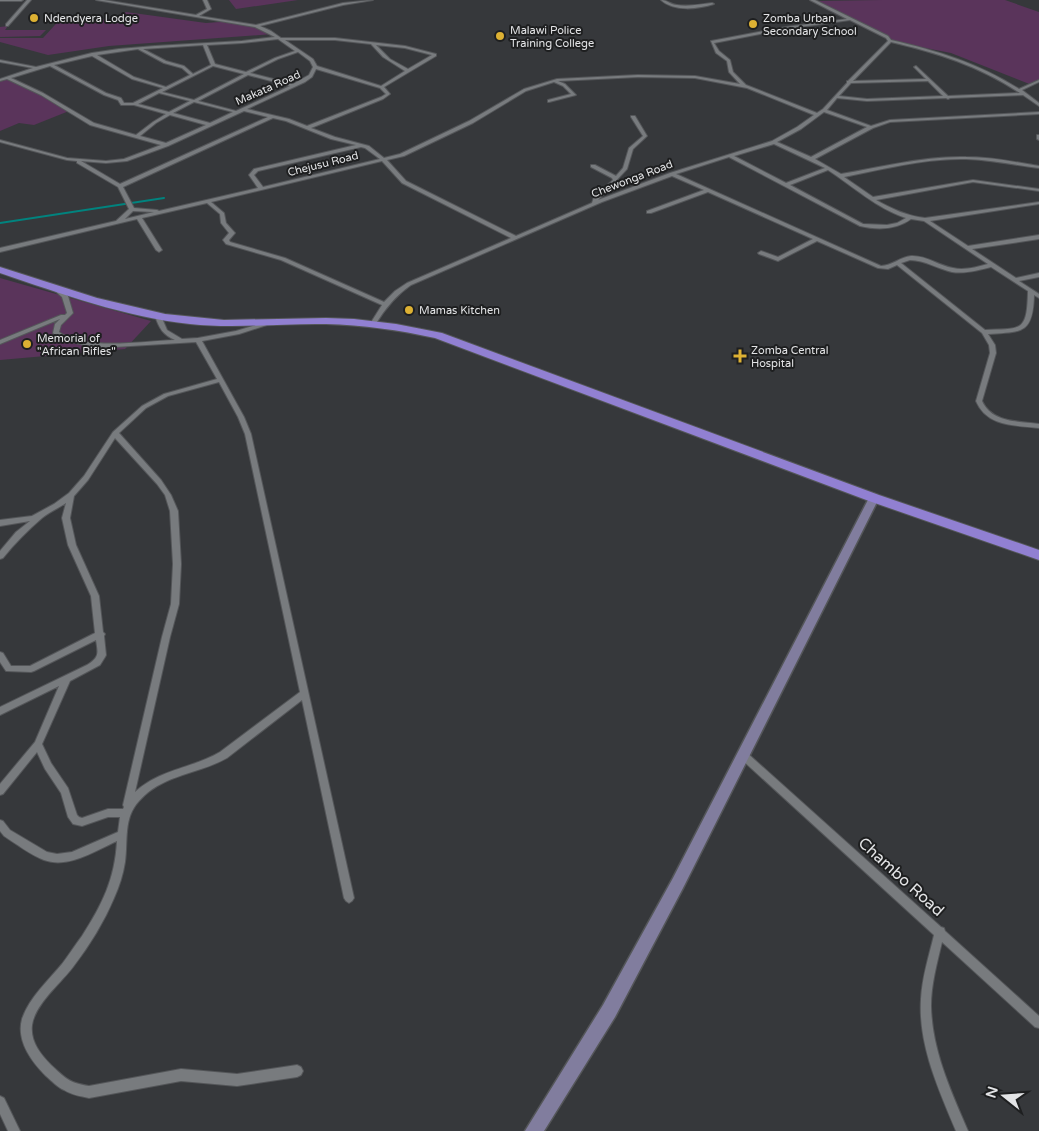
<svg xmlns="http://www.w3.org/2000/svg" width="1039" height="1131" viewBox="0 0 1039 1131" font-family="'Varela Round',sans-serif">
<rect width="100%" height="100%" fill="#36383b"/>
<g fill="#5a345b">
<path d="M 229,0 L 298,0 L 236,9 Z"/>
<path d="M 882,0 L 1005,0 L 1039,12 L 1039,82 L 1032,85 L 951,53 L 895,42 L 817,1 Z"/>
<path d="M 126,12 L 206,23 L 234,21 L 256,26 L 273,34 L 109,46 L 48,55 L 0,42 L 0,38 L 43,38 L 64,15 L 109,20 Z"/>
<path d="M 8,26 L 5,30 L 46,30 L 40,36 L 0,37 L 0,27 Z"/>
<path d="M 7,77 L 42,94 L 69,111 L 34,125 L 19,123 L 0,131 L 0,80 Z"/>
<path d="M 0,278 L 151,321 L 125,349 L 0,360 Z"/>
</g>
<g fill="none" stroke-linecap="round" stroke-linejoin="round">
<path stroke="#01837e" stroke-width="2" d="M 0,223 L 164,198"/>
<g stroke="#545659" stroke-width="2">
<g id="minor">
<path d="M 0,0 L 23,0 L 21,1 L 0,1 Z"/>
<path d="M 27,0 L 31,0 L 8,26 L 6,26 L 6,24 Z"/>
<path d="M 96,0 L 104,0 L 196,15 L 207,9 L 203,0 L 207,0 L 211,9 L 199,16 L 256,25 L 343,3 L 373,0 L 343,5 L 260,26 L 271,31 L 281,38 L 335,38 L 405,46 L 436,54 L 436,56 L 384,87 L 390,94 L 383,99 L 311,128 L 335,137 L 369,146 L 384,158 L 400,154 L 469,121 L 524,89 L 557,79 L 638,75 L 695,76 L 740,84 L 729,72 L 727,61 L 716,53 L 711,41 L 786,27 L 847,19 L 810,0 L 815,0 L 888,36 L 891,40 C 938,51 978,63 1019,89 L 1039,80 L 1039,82 L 1022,90 L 1039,103 L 1039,106 L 1023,95 L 950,98 L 948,99 L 946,98 L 867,101 L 837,98 L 827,110 L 871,126 L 890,120 L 1039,112 L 1039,114 L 890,122 L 873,128 L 815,159 L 841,174 C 882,167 924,156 966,157 C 991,157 1015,162 1039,166 L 1039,168 C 1015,165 991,160 966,159 C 925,158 884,169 844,177 L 873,197 L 973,180 L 1039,189 L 1039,191 L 973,182 L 876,200 C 892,209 907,216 925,218 L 1039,202 L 1039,204 L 930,221 L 968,246 L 1039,235 L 1039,239 L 972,249 L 1016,278 L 1039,273 L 1039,277 L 1019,281 L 1039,294 L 1039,298 L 1034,295 C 1033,334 1022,332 988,334 L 995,345 L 996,353 L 982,401 C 992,423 1018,421 1039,424 L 1039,428 C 1015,425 987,427 976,401 L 990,353 L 989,345 L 982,333 L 897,265 L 888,269 L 878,268 L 817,241 L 778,261 L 759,254 L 758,253 L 761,251 L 778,257 L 813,239 L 708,192 L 651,213 L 647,213 L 647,211 L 704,190 L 672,176 L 602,202 L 411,285 C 395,296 385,309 375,325 L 373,326 L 370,324 L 382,305 L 281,260 L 226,244 L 223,240 L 229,233 L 221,223 L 220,214 L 207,203 L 142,218 L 162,250 L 159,252 L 156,250 L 137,219 L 0,252 L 0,248 L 116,221 L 129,209 L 118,187 L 77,163 L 77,161 L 67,160 L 0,142 L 0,140 L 67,158 L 106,161 L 124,159 L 161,145 L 90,125 L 41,95 L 7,79 L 0,81 L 0,79 L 33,68 L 0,62 L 0,60 L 36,67 L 92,53 L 119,49 L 155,46 L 242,41 L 275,37 L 255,27 ZM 850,20 L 886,38 L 888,41 L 848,81 L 847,81 L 847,83 L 823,109 L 817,113 L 746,85 L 733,72 L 730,60 L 719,51 L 714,43 L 786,29 ZM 278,39 L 295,51 L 275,58 L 246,72 L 215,64 L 207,45 L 242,43 ZM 285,40 L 335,40 L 371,44 L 383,57 L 405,71 L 381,86 L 317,66 L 313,59 ZM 891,42 C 938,53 979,66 1020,93 L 948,96 L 916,66 L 914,67 L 926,79 L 853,81 ZM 203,45 L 211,65 L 193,74 L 184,66 L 166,61 L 143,49 ZM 376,45 L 405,48 L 432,55 L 408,69 L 390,59 ZM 138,49 L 164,63 L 182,68 L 190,75 L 166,87 L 134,77 L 97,55 ZM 298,52 L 310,61 L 313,67 L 309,75 L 293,84 L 250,73 L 278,59 ZM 92,56 L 132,79 L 163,88 L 133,103 L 124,103 L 121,98 L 106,93 L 54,65 ZM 50,66 L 104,95 L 118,100 L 121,105 L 134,105 L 166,114 L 153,122 L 136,135 L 94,123 L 43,93 L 11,78 ZM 213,66 L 244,74 L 194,100 L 162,92 ZM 316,69 L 380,88 L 386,94 L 381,97 L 307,126 L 289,119 L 247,109 L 305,82 L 312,77 ZM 248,75 L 290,86 L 236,111 L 198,101 ZM 638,77 L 695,78 L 747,88 L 814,115 L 797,127 L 772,141 L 670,173 L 598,200 L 627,169 L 633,149 L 647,136 L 635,116 L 631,116 L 631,117 L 643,136 L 629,148 L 623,168 L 616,176 L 595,165 L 591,165 L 591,167 L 612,178 L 613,180 L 594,197 L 592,203 L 516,236 L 406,181 L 387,160 L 404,156 L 473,123 L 526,91 L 554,82 L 563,86 L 571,94 L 548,100 L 548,102 L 549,102 L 576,95 L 565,84 L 558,81 ZM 928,81 L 943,96 L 867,99 L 839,96 L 851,83 ZM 159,93 L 190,101 L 169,112 L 138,104 ZM 194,102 L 233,112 L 210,123 L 173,113 ZM 244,111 L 268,117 L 120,184 L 81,161 L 106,163 L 127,161 L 168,146 ZM 824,112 L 867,127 L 811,157 L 777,142 L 801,129 ZM 170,115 L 206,125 L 166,143 L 140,136 L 156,123 ZM 273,118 L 286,121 L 331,139 L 356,145 L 254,169 L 249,175 L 258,188 L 159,211 L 157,210 L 134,208 L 123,187 ZM 774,144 L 825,168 L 786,183 L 734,156 ZM 361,147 L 365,148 L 380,159 L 263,187 L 254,175 L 258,171 ZM 729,157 L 860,226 C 877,230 896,230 911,219 L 924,221 L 988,264 C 976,267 964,271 953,268 C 939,266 926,255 911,256 C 900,257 892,266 881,266 L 676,174 ZM 382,161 L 402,183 L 511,238 L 407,283 L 395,291 L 384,302 L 285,258 L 230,242 L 229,240 L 235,233 L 226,223 L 224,213 L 211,202 ZM 828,170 C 854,187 876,208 906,218 L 897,223 L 887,225 L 863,224 L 790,185 ZM 133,211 L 154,212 L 125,219 ZM 910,260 C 925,260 938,269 952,272 C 965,274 979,270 991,267 L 1028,291 C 1027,331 1023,329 985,330 L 901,263 Z"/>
<path d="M 661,0 C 667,0 671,5 677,5 C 689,7 701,4 712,3 L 714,4 C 698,9 674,12 661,0 Z"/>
<path d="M 1037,135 L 1039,135 L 1039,140 L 1037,139 Z"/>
<path d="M 56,287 L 68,296 L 73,313 L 61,325 L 59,332 C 84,351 144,341 175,340 C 163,335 159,328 155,316 L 158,314 L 161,316 L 167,330 L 182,339 L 198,338 L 236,331 L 270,321 L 273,323 L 239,334 L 202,341 L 244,417 L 251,434 L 354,898 L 352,901 L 349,903 L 346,901 L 344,898 L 302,700 L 227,758 C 197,775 163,774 139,801 C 123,818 128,841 125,862 C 123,875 119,887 114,898 C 104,922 89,946 73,967 C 61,983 35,1004 32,1025 C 30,1041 40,1054 51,1065 C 65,1078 69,1083 89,1086 L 181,1069 L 237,1074 L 297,1065 L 301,1067 L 303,1071 L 301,1075 L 297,1077 L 237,1086 L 181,1081 L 89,1098 C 80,1096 72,1095 64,1090 C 57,1087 52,1081 46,1076 C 32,1062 16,1041 22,1019 C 29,998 48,981 62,964 C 69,955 75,945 82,936 C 102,905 115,879 117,841 C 95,851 68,869 44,860 C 32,856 15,843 4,836 L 0,831 L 0,820 L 3,821 L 10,830 L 47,852 L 57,854 L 72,852 L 118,832 L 120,817 L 108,817 L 82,826 L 73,824 L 68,817 L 61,793 L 45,769 L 37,752 L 3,794 L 0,795 L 0,784 L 35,742 L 59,686 L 0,715 L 0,707 L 87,665 C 100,657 98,653 96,640 L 34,671 L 31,672 L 6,671 L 0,662 L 0,652 L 3,653 L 11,666 L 30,666 L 95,633 L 91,596 L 68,545 L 62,518 L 66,503 C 59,508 49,512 42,518 C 28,530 15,543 3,558 L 0,559 L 0,551 L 16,532 L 30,521 L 0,526 L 0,520 L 32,516 L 54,504 L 69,493 L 84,476 L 113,432 L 142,406 L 164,394 L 217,379 L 196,342 L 98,348 L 62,340 L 53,333 L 55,324 L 60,319 L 0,344 L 0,340 L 61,315 L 65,315 L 67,313 L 62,297 L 53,289 ZM 219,382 L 238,417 L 245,434 L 300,692 L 220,752 C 191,769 162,768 135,792 L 170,637 L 179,604 L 181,564 L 178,511 L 171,495 L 161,480 L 119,433 L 146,408 L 168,396 ZM 115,438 L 157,484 L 165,495 L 170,511 L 173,564 L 171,604 L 162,637 L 123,805 L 124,807 L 123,809 L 108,809 L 82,818 L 79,817 L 77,815 L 68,788 L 51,763 L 42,744 L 70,681 L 100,665 L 105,657 L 106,655 L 104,636 L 105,634 L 103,632 L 99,596 L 76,545 L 70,518 L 74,496 L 88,480 Z"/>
<path d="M 743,751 L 746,752 L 941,927 L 944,928 L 945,931 L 1039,1016 L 1039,1028 L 1035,1027 L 942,942 C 937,963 931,985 931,1006 C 932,1051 951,1091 968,1131 L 956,1131 C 939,1090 918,1045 921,999 C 922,977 929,956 934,935 L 740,758 L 739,755 L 740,752 Z"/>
<path d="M 0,1096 L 4,1098 L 20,1131 L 8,1131 L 0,1114 Z"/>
</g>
</g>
<g stroke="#545659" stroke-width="3">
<path id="secondary" d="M 874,494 L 879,498 L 683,888 L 615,1017 L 544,1131 L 525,1131 L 603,1005 L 673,878 L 869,498 Z"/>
</g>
<g stroke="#545659" stroke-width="2">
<path id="trunk" d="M 0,267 L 97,298 L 165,314 L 224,320 L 326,318 L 354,319 L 396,324 L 442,333 L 879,495 L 1039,550 L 1039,560 L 869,501 L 435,338 C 399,330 363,325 326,324 C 281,323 235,329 190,324 C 125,317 62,294 0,273 Z"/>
</g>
<use href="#minor" fill="#787b7e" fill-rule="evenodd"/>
<use href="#secondary" fill="#817d9e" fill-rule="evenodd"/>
<use href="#trunk" fill="#9180d2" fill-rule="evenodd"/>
</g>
<g fill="#ddb133" stroke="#1e1f20" stroke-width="2">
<circle cx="34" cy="18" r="5"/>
<circle cx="753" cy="24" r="5"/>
<circle cx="500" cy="36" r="5"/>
<circle cx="409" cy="310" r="5"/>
<circle cx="27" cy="344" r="5"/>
<path d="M737.5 348.5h5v5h5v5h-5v5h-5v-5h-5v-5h5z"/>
</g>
<g text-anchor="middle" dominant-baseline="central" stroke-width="4" stroke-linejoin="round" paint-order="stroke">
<g font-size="11" fill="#e3e4e6" stroke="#1e1f20" text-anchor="start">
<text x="44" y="18">Ndendyera Lodge</text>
<text x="763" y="18">Zomba Urban<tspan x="763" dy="13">Secondary School</tspan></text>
<text x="510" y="30">Malawi Police<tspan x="510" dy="13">Training College</tspan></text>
<text x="419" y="310">Mamas Kitchen</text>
<text x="37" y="338">Memorial of<tspan x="37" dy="13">"African Rifles"</tspan></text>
<text x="751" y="350">Zomba Central<tspan x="751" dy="13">Hospital</tspan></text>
</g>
<g font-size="11" fill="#e3e4e6" stroke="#1e1f20">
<text transform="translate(268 88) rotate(-24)">Makata Road</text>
<text transform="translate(323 164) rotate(-14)">Chejusu Road</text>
<text transform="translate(632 179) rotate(-21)">Chewonga Road</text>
</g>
<g font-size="16" fill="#e3e4e6" stroke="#1e1f20">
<text transform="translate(901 877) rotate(42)">Chambo Road</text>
</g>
</g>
<g transform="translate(1004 1096) rotate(287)" stroke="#1e1f20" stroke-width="4" paint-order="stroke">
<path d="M0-4L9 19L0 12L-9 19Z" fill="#e3e4e6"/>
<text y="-8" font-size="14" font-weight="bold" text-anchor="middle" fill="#e3e4e6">N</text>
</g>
</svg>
